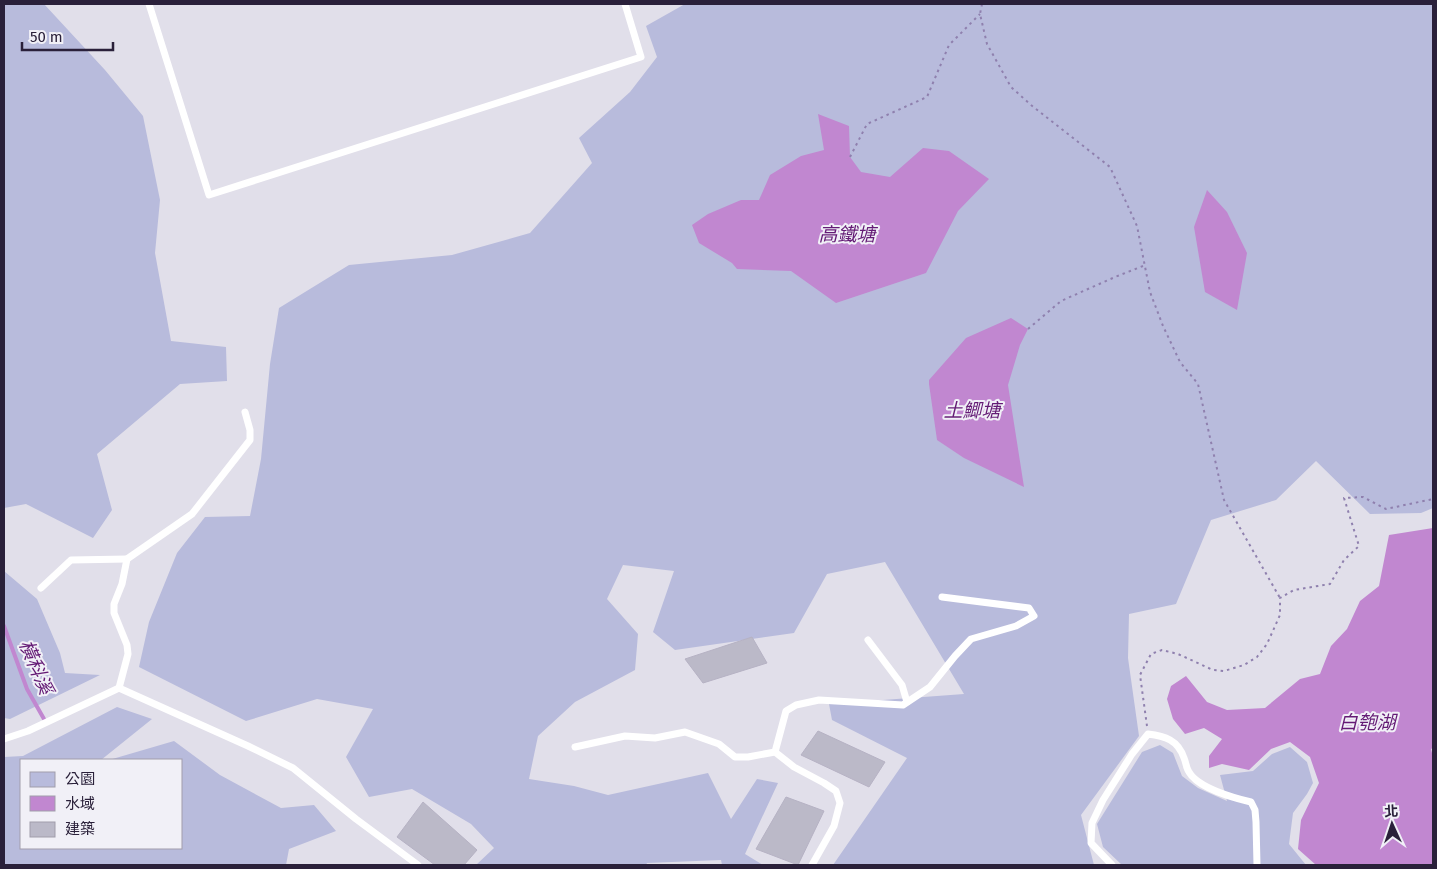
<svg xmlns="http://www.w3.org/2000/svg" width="1437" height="869" viewBox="0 0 1437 869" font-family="'Fira Sans','Noto Sans TC',sans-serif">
<rect width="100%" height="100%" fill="#e1dfea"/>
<g fill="#b8bbdc">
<path d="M 4,4 L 44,4 L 105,70 L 143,116 L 160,200 L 155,253 L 171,341 L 226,347 L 227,381 L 180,384 L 97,454 L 112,510 L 93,538 L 26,504 L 4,508 Z"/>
<path d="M 685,4 L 1433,4 L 1433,508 L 1421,513 L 1370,514 L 1316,461 L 1276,500 L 1211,520 L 1176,604 L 1129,614 L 1128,658 L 1139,736 L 1081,815 L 1094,865 L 833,865 L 907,758 L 832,720 L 829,704 L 964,694 L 885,562 L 827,574 L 794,633 L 675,650 L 653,632 L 674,571 L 623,565 L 607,599 L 638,634 L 635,670 L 575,702 L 538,736 L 529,779 L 574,786 L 608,795 L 708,773 L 731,819 L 757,779 L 778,783 L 745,854 L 763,865 L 722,865 L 721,860 L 647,863 L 646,865 L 569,865 L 569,864 L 537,865 L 476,865 L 494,848 L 471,824 L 412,789 L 369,797 L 346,757 L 373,709 L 317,699 L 246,721 L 139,667 L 149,622 L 177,553 L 205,517 L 250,516 L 261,459 L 270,364 L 279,308 L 349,265 L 452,255 L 530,233 L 592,163 L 579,138 L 630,92 L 657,57 L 646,26 Z"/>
<path d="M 4,571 L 37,599 L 60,653 L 65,673 L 100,675 L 10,719 L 4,718 Z"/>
<path d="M 117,707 L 152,719 L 101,760 L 21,760 L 21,848 L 181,848 L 181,760 L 109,760 L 174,741 L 220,775 L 281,808 L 314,805 L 336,831 L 289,849 L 286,865 L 4,865 L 4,757 L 23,756 Z"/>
<path d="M 1160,745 L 1173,753 L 1182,776 L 1198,788 L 1227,801 L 1220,775 L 1253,771 L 1272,754 L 1290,747 L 1307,762 L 1313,783 L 1307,794 L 1293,813 L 1289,844 L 1306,865 L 1122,865 L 1103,847 L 1097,824 L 1142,752 Z"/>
</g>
<g fill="#c187d0">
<path d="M 818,114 L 849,126 L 850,157 L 861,172 L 890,177 L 923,148 L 949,151 L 989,179 L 958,211 L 926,273 L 836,303 L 791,271 L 737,269 L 732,263 L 699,243 L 692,225 L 708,214 L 741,200 L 759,200 L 770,175 L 801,156 L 824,150 Z"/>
<path d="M 1207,190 L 1227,212 L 1247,253 L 1237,310 L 1205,292 L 1194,227 Z"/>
<path d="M 1011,318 L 1028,329 L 1020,345 L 1008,385 L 1024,487 L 964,458 L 937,440 L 929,384 L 929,380 L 966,338 Z"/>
<path d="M 1433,528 L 1433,748 L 1431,749 L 1433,757 L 1433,865 L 1316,865 L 1298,849 L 1301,820 L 1319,783 L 1310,757 L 1290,742 L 1271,749 L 1249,770 L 1222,764 L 1209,768 L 1209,756 L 1222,739 L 1204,728 L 1185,734 L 1173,719 L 1167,699 L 1171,686 L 1186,676 L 1207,702 L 1227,710 L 1265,708 L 1300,679 L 1320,674 L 1331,646 L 1347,629 L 1360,601 L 1379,586 L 1389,535 Z"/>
</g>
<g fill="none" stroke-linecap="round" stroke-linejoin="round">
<path stroke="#c187d0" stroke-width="4" d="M 4,626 L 27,689 L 44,719"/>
</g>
<g fill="#bbb9c8" stroke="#b6b2c4">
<path d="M 752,637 L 767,663 L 703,683 L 685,659 Z"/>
<path d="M 818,731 L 885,762 L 869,787 L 801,755 Z"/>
<path d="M 786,797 L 824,811 L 798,865 L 756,849 Z"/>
<path d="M 423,802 L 477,850 L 464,865 L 435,865 L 397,837 Z"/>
</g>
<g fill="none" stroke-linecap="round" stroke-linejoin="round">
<g stroke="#8f80ae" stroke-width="2" stroke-dasharray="2.5 4" stroke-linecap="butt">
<path d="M 982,4 L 980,14 L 987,44 L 1011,87 L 1031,105 L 1110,167 L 1137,226 L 1150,292 L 1163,326 L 1180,362 L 1198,384 L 1224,500 L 1280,598"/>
<path d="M 850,157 L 867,124 L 927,97 L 949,45 L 980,14"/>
<path d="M 1028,329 L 1061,301 L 1115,277 L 1143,266"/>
<path d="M 1147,726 L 1140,675 L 1151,654 L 1162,650 L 1178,654 L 1213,670 L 1224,671 L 1244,665 L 1257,657 L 1267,644 L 1280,615 L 1280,598 L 1294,590 L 1330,584 L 1344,560 L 1359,546 L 1344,498 L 1363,497 L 1386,509 L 1433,499"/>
</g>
<g stroke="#fff" stroke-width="7">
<path d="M 149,4 L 209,195 L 641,57 L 625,4"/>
<path d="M 41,588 L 71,560 L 127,559"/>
<path d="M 868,640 L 902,685 L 907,702"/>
<path d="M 119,688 L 128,654 L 127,645 L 114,613 L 114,604 L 122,584 L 127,559 L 192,514 L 250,440 L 250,430 L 245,412"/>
<path d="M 4,739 L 28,731 L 119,688 L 248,746 L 293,768 L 356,819 L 418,865"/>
<path d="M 575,747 L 625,736 L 655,738 L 685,732 L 719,744 L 735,757 L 748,757 L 775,752 L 786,711 L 796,705 L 819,700 L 903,705 L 930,687 L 955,656 L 971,639 L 1016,626 L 1034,616 L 1029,608 L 942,597"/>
<path d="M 775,752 L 794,767 L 824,783 L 836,791 L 840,803 L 834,826 L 812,865"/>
<path d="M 1112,865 L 1091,843 L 1092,823 L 1103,800 L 1132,754 L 1148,734 C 1165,736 1178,740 1184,758 C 1186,762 1186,768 1189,772 C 1198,788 1234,798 1251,802 L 1255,810 L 1256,822 L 1257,865"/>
</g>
</g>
<g text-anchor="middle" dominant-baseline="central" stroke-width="4" stroke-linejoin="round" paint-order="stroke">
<g font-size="19" font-style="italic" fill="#641b75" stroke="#f1f0f7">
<text x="847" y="234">高鐵塘</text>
<text x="972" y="410">土鯽塘</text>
<text transform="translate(36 667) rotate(67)">橫科溪</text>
<text x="1367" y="722">白匏湖</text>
</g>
</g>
<rect width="1437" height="869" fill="none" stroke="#2a203a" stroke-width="10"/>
<rect x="20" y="759" width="162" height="90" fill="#f1f0f7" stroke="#a19dab"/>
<rect x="30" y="772" width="25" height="15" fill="#b8bbdc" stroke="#a19dab"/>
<text x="65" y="784" font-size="15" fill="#2a203a">公園</text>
<rect x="30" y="796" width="25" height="15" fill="#c187d0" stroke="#a19dab"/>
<text x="65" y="809" font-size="15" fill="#2a203a">水域</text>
<rect x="30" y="822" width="25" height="15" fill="#bbb9c8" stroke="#a19dab"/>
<text x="65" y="834" font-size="15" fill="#2a203a">建築</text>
<g transform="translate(1392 824) rotate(357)" stroke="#f1f0f7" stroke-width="4" paint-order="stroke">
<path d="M0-4L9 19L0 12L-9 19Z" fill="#2a203a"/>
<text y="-8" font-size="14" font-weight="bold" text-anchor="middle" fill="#2a203a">北</text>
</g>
<path d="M22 42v8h91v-8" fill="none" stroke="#2a203a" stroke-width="2.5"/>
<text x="30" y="42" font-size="15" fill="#2a203a" stroke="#f1f0f7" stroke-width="4" paint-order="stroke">50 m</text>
</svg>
